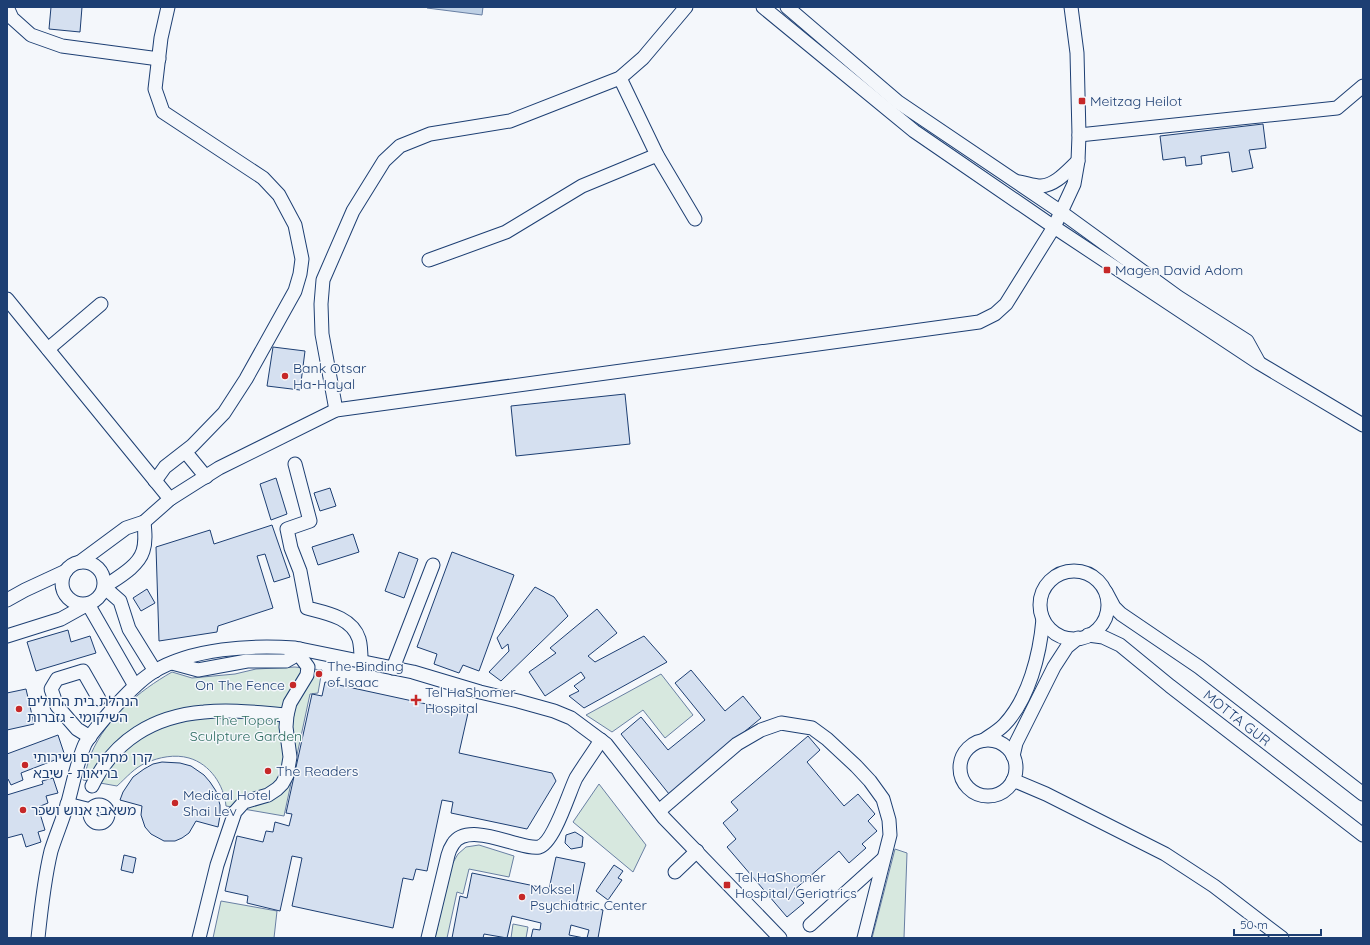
<svg xmlns="http://www.w3.org/2000/svg" width="1370" height="945" viewBox="0 0 1370 945" font-family="Quicksand,'Noto Sans Hebrew',sans-serif">
<rect width="100%" height="100%" fill="#f4f7fb"/>
<g fill="#d7e8df" stroke="#687fa3">
<path d="M 295,667 L 322,670 L 318,693 L 310,694 L 284,816 L 226,806 C 224,785 210,764 189,758 C 175,754 159,757 146,763 C 135,767 126,778 117,786 L 83,780 C 86,771 88,762 91,754 C 107,717 139,691 172,672 L 192,678 L 235,674 L 256,669 Z"/>
<path d="M 661,674 L 693,715 L 665,738 L 643,710 L 612,732 L 586,715 Z"/>
<path d="M 599,784 L 646,845 L 633,872 L 573,822 Z"/>
<path d="M 479,845 L 514,856 L 509,877 L 469,869 L 463,894 L 457,892 L 447,938 L 435,938 L 451,866 L 458,854 L 466,847 Z"/>
<path d="M 895,849 L 907,853 L 904,938 L 872,938 Z"/>
<path d="M 221,901 L 277,911 L 274,938 L 213,938 Z"/>
<path d="M 513,924 L 528,927 L 526,938 L 511,938 Z"/>
</g>
<path fill="#bed0e5" stroke="#687fa3" d="M 427,7 L 483,7 L 482,15 L 427,8 Z"/>
<g fill="#d5e0f0" stroke="#1d3f73">
<path d="M 51,7 L 82,7 L 80,32 L 49,29 Z"/>
<path d="M 1263,124 L 1266,148 L 1249,150 L 1253,168 L 1232,172 L 1229,152 L 1201,156 L 1202,164 L 1186,166 L 1185,157 L 1163,160 L 1160,136 Z"/>
<path d="M 273,347 L 305,351 L 300,390 L 267,386 Z"/>
<path d="M 625,394 L 630,444 L 516,456 L 511,406 Z"/>
<path d="M 276,478 L 287,514 L 271,520 L 260,484 Z"/>
<path d="M 330,488 L 336,506 L 320,511 L 314,493 Z"/>
<path d="M 272,525 L 290,577 L 274,582 L 265,554 L 257,556 L 273,608 L 218,626 L 217,632 L 159,641 L 156,547 L 210,530 L 214,544 Z"/>
<path d="M 353,534 L 359,552 L 318,565 L 312,547 Z"/>
<path d="M 399,552 L 418,559 L 404,598 L 385,591 Z"/>
<path d="M 452,552 L 514,575 L 479,671 L 463,665 L 459,673 L 434,664 L 437,654 L 417,647 Z"/>
<path d="M 535,587 L 554,597 L 568,616 L 501,681 L 489,672 L 509,651 L 508,644 L 502,649 L 497,638 Z"/>
<path d="M 147,589 L 155,603 L 141,611 L 133,598 Z"/>
<path d="M 597,609 L 617,633 L 588,656 L 595,662 L 644,636 L 667,662 L 584,708 L 569,696 L 579,691 L 574,686 L 585,678 L 581,672 L 545,696 L 529,672 L 556,653 L 550,648 Z"/>
<path d="M 68,630 L 71,642 L 90,636 L 96,653 L 36,671 L 27,642 Z"/>
<path d="M 691,670 L 725,711 L 743,696 L 761,718 L 669,794 L 621,734 L 641,717 L 668,750 L 705,720 L 675,683 Z"/>
<path d="M 325,682 L 468,713 L 459,753 L 552,773 L 556,781 L 527,829 L 451,813 L 453,802 L 442,800 L 427,871 L 416,869 L 413,880 L 403,878 L 393,928 L 292,906 L 302,858 L 292,856 L 280,911 L 247,903 L 248,896 L 225,891 L 237,836 L 263,842 L 266,831 L 273,832 L 275,822 L 289,826 L 292,814 L 286,813 L 312,694 L 322,696 Z"/>
<path d="M 26,689 L 34,724 L 7,730 L 7,693 Z"/>
<path d="M 58,735 L 65,756 L 21,773 L 23,780 L 11,785 L 8,779 L 7,779 L 7,754 Z"/>
<path d="M 808,736 L 820,750 L 807,762 L 844,806 L 858,794 L 875,814 L 868,821 L 877,831 L 862,844 L 866,848 L 849,863 L 839,851 L 793,891 L 804,903 L 787,917 L 727,847 L 736,839 L 723,823 L 738,810 L 731,802 Z"/>
<path d="M 162,762 L 180,763 L 191,766 L 204,775 L 210,782 L 216,791 L 220,805 L 220,816 L 218,827 L 196,821 L 189,833 L 182,838 L 175,841 L 164,841 L 151,834 L 145,827 L 141,815 L 142,806 L 120,800 L 123,792 L 133,777 L 144,769 L 153,764 Z"/>
<path d="M 53,778 L 58,793 L 46,796 L 48,803 L 38,807 L 45,830 L 38,832 L 41,842 L 26,847 L 22,834 L 7,838 L 7,795 L 43,784 L 42,781 Z"/>
<path d="M 575,832 L 583,837 L 582,847 L 571,849 L 565,843 L 566,835 Z"/>
<path d="M 124,855 L 136,858 L 133,873 L 121,870 Z"/>
<path d="M 556,857 L 585,863 L 576,904 L 603,910 L 598,938 L 587,938 L 589,930 L 571,925 L 569,935 L 584,938 L 531,938 L 533,929 L 540,930 L 541,923 L 512,916 L 507,938 L 484,934 L 483,938 L 452,938 L 460,896 L 467,898 L 472,873 L 549,889 Z"/>
<path d="M 614,865 L 623,871 L 618,878 L 622,880 L 608,900 L 596,891 Z"/>
</g>
<g fill="none" stroke-linecap="round" stroke-linejoin="round">
<g stroke="#1d3f73" stroke-width="15">
<g id="minor">
<path d="M 7,7 L 12,18 L 31,35 L 62,46 L 159,59"/>
<path d="M 763,7 L 914,131 L 1054,227 L 1259,363 L 1363,425"/>
<path d="M 787,7 L 898,102 L 1061,212 L 1178,297 L 1247,341 L 1258,361"/>
<path d="M 620,78 L 657,155 L 695,219"/>
<path d="M 1079,135 L 1337,108 L 1363,86"/>
<path d="M 1019,182 C 1026,183 1034,186 1041,186 C 1056,185 1067,171 1078,161"/>
<path d="M 429,260 L 506,232 L 582,186 L 657,155"/>
<path d="M 7,299 L 170,499"/>
<path d="M 48,349 L 101,304"/>
<path d="M 336,410 L 322,334 L 321,304 L 323,280 L 353,211 L 384,161 L 400,146 L 430,134 L 510,121 L 620,78 L 643,58 L 686,7"/>
<path d="M 188,455 L 206,477"/>
<path d="M 295,464 L 310,521 L 287,529 L 291,548 L 300,571 L 307,608 C 326,613 352,617 359,639 C 361,646 361,654 361,661"/>
<path d="M 155,481 L 165,467 L 192,446 L 224,413 L 246,379 L 295,291 L 300,274 L 302,259 L 295,225 L 279,195 L 263,178 L 163,112 L 155,89 L 161,38 L 168,7"/>
<path d="M 144,522 C 145,532 146,542 143,551 C 138,567 117,578 104,587 L 120,601 L 129,629 L 155,671"/>
<circle cx="83" cy="583" r="21"/>
<path d="M 80,562 L 126,528 L 144,522 L 170,499 L 219,468 L 336,410 L 979,322 L 995,314 L 1006,304 L 1054,227 L 1074,184 L 1078,161 L 1079,135 L 1077,53 L 1071,7"/>
<circle cx="1074" cy="605" r="34"/>
<path d="M 1106,592 L 1114,607 L 1121,614 L 1199,667 L 1363,794"/>
<path d="M 7,600 L 25,590 L 66,571"/>
<path d="M 1088,635 L 1103,637 L 1120,645 L 1170,686 L 1363,835"/>
<path d="M 7,636 L 61,619 L 88,604 L 135,686"/>
<path d="M 172,663 L 198,670 L 247,661 L 286,661 L 293,657 L 300,649"/>
<path d="M 393,668 L 433,565"/>
<path d="M 90,737 L 77,729 L 57,706 L 51,689 L 57,679 L 83,671 L 99,699"/>
<path d="M 984,740 C 991,735 998,731 1004,725 C 1029,699 1040,654 1043,619"/>
<circle cx="988" cy="768" r="28"/>
<path d="M 1013,756 L 1016,743 L 1054,667 L 1067,647 L 1078,638"/>
<path d="M 1013,780 L 1046,794 L 1165,854 L 1214,886 L 1282,938"/>
<path d="M 92,786 C 114,740 154,716 204,712 C 232,709 260,713 287,715"/>
<path d="M 67,804 L 91,810"/>
<circle cx="99" cy="814" r="9"/>
<path d="M 659,811 L 737,744 L 761,730 L 781,723 L 812,728 L 827,739 L 856,766 L 870,781 L 883,799 L 889,820 L 890,835 L 864,938"/>
<path d="M 675,872 L 697,851"/>
<path d="M 810,925 L 883,859"/>
<path d="M 38,938 C 41,909 44,880 51,851 C 56,835 63,819 68,802 C 73,784 77,762 85,744 C 91,733 101,723 109,713 C 122,699 137,682 153,672 C 192,648 251,645 295,648 L 413,672 L 480,692 L 518,701 L 554,711 L 571,718 L 606,744 L 664,818 L 780,938"/>
<path d="M 199,938 L 217,865 L 235,812 L 244,802 L 268,795 L 277,789 L 282,784 L 287,775 L 290,757 L 286,727 L 287,715 L 290,703 L 307,675 L 308,667 L 297,652"/>
<path d="M 428,938 L 448,855 C 449,851 451,847 453,844 C 465,825 501,840 518,844 C 525,846 533,848 539,847 C 554,843 569,792 576,778 C 584,765 593,753 601,740"/>
</g>
</g>
<use href="#minor" stroke="#f4f7fb" stroke-width="13"/>
</g>
<g fill="#c62828" stroke="#f4f7fb" stroke-width="1.5">
<rect x="1078" y="97" width="8" height="8" rx="2"/>
<rect x="1103" y="266" width="8" height="8" rx="2"/>
<circle cx="285" cy="376" r="4"/>
<circle cx="319" cy="674" r="4"/>
<circle cx="293" cy="685" r="4"/>
<path d="M414 694h4v4h4v4h-4v4h-4v-4h-4v-4h4z"/>
<circle cx="19" cy="709" r="4"/>
<circle cx="25" cy="765" r="4"/>
<circle cx="268" cy="771" r="4"/>
<circle cx="175" cy="803" r="4"/>
<circle cx="23" cy="810" r="4"/>
<rect x="723" y="881" width="8" height="8" rx="2"/>
<circle cx="522" cy="897" r="4"/>
</g>
<g text-anchor="middle" dominant-baseline="central" stroke-width="3" stroke-linejoin="round" paint-order="stroke">
<g font-size="14" fill="#1d3f73" stroke="#f4f7fb" text-anchor="start">
<text x="1090" y="101">Meitzag Heilot</text>
<text x="1115" y="270">Magen David Adom</text>
<text x="293" y="368">Bank Otsar<tspan x="293" dy="16">Ha-Hayal</tspan></text>
<text x="327" y="666">The Binding<tspan x="327" dy="16">of Isaac</tspan></text>
<text x="285" y="685" text-anchor="end">On The Fence</text>
<text x="425" y="692">Tel HaShomer<tspan x="425" dy="16">Hospital</tspan></text>
<text x="27" y="701">הנהלת בית החולים<tspan x="27" dy="16">השיקומי - גזברות</tspan></text>
<text x="33" y="757">קרן מחקרים ושירותי<tspan x="33" dy="16">בריאות - שיבא</tspan></text>
<text x="276" y="771">The Readers</text>
<text x="183" y="795">Medical Hotel<tspan x="183" dy="16">Shai Lev</tspan></text>
<text x="31" y="810">משאבי אנוש ושכר</text>
<text x="735" y="877">Tel HaShomer<tspan x="735" dy="16">Hospital/Geriatrics</tspan></text>
<text x="530" y="889">Moksel<tspan x="530" dy="16">Psychiatric Center</tspan></text>
</g>
<g font-size="14" fill="#1d3f73" stroke="#f4f7fb">
<text transform="translate(1237 718) rotate(38)">MOTTA GUR</text>
</g>
<g font-size="14" fill="#2c6c60" stroke="#f4f7fb">
<text x="246" y="720">The Topor<tspan x="246" dy="16">Sculpture Garden</tspan></text>
</g>
</g>
<rect width="1370" height="945" fill="none" stroke="#1d3f73" stroke-width="16"/>
<path d="M1234 929v6h87v-6" fill="none" stroke="#1d3f73" stroke-width="2"/>
<text x="1240" y="929" font-size="12" fill="#1d3f73" stroke="#f4f7fb" stroke-width="3" paint-order="stroke">50 m</text>
</svg>
